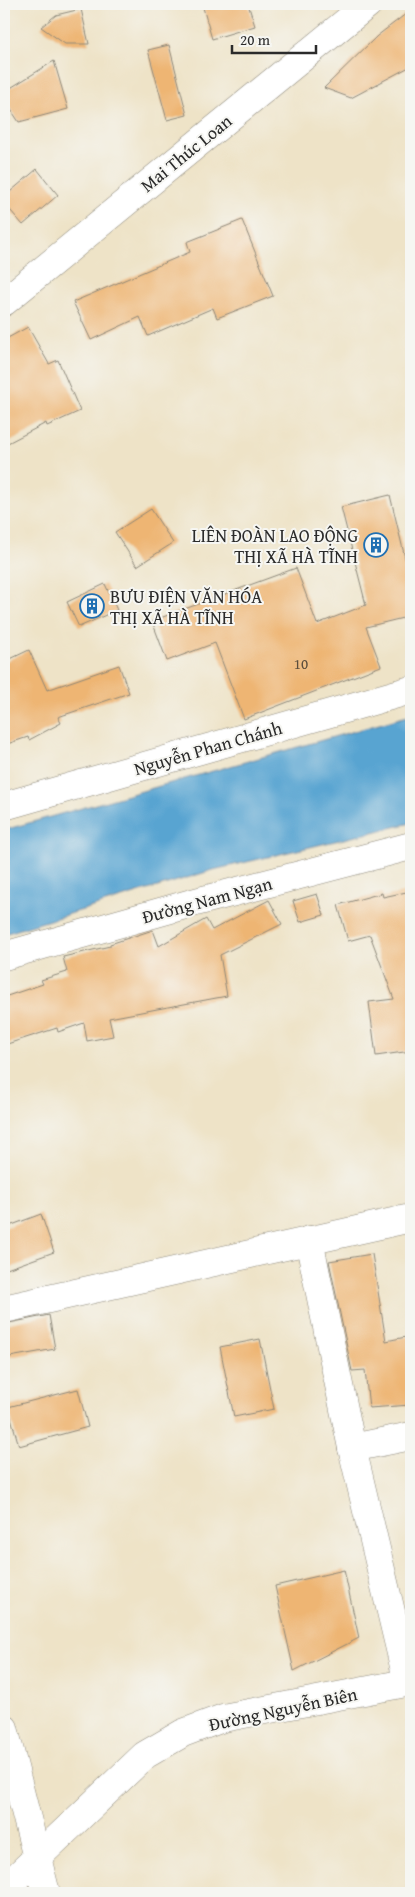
<svg xmlns="http://www.w3.org/2000/svg" width="415" height="1897" viewBox="0 0 415 1897" font-family="'Gentium Book Plus',serif">
<rect width="100%" height="100%" fill="#f6f6f2"/>
<filter id="ink" filterUnits="userSpaceOnUse"><feTurbulence type="fractalNoise" baseFrequency=".02" numOctaves="2"/><feDisplacementMap in="SourceGraphic" scale="10" xChannelSelector="R" yChannelSelector="G"/><feConvolveMatrix kernelMatrix="1 2 1 2 8 2 1 2 1" color-interpolation-filters="sRGB"/></filter>
<filter id="wash" filterUnits="userSpaceOnUse"><feTurbulence type="fractalNoise" baseFrequency=".0096" numOctaves="4" result="noise"/><feDisplacementMap in="SourceGraphic" scale="20" xChannelSelector="R" yChannelSelector="G"/><feGaussianBlur stdDeviation="1.12" result="paint"/><feColorMatrix in="noise" values="0 0 0 0 0 0 0 0 0 0 0 0 0 0 0 0 0 1.4 0 .05"/><feComposite in="paint" operator="in"/></filter>
<g filter="url(#wash)">
<rect width="100%" height="100%" fill="#eee3c7"/>
<path fill="#59a4d1" stroke="#42687e" d="M 411,715 L 411,823 L 213,870 L 4,934 L 4,830 Z"/>
<g id="blocks">
<g fill="#eeb573">
<path d="M 202,4 L 248,4 L 255,26 L 212,39 Z"/>
<path d="M 81,9 L 89,44 L 65,44 L 41,27 L 56,15 Z"/>
<path d="M 411,10 L 411,66 L 351,98 L 324,88 L 377,36 Z"/>
<path d="M 169,45 L 187,115 L 167,120 L 148,50 Z"/>
<path d="M 54,61 L 68,109 L 19,122 L 4,99 L 4,92 Z"/>
<path d="M 37,169 L 58,195 L 23,225 L 4,203 L 4,197 Z"/>
<path d="M 242,220 L 273,296 L 217,318 L 213,308 L 148,336 L 140,317 L 91,340 L 73,302 L 190,252 L 187,242 Z"/>
<path d="M 28,327 L 49,364 L 58,360 L 80,411 L 47,426 L 46,423 L 4,445 L 4,340 Z"/>
<path d="M 390,495 L 411,583 L 411,616 L 366,627 L 381,666 L 244,719 L 215,643 L 167,661 L 152,621 L 296,568 L 317,624 L 366,605 L 341,507 Z"/>
<path d="M 151,509 L 173,543 L 137,566 L 115,532 Z"/>
<path d="M 105,584 L 117,610 L 79,627 L 67,602 Z"/>
<path d="M 29,650 L 47,690 L 119,665 L 129,693 L 58,717 L 61,723 L 29,740 L 28,737 L 4,745 L 4,662 Z"/>
<path d="M 411,891 L 411,1051 L 376,1056 L 369,1002 L 394,999 L 370,935 L 348,941 L 338,905 L 382,893 L 383,897 Z"/>
<path d="M 317,894 L 324,915 L 300,922 L 293,901 Z"/>
<path d="M 269,900 L 282,924 L 220,955 L 227,996 L 109,1018 L 113,1036 L 87,1041 L 84,1023 L 58,1032 L 57,1028 L 4,1045 L 4,997 L 43,984 L 41,980 L 67,972 L 63,957 L 110,946 L 110,944 L 153,930 L 159,946 L 206,919 L 212,930 Z"/>
<path d="M 41,1214 L 54,1252 L 4,1270 L 4,1228 Z"/>
<path d="M 372,1254 L 386,1341 L 411,1336 L 411,1405 L 369,1408 L 365,1370 L 352,1371 L 329,1261 Z"/>
<path d="M 49,1315 L 55,1349 L 4,1358 L 4,1324 Z"/>
<path d="M 260,1339 L 274,1409 L 234,1417 L 220,1347 Z"/>
<path d="M 78,1389 L 88,1427 L 19,1446 L 8,1407 Z"/>
<path d="M 344,1570 L 359,1638 L 294,1671 L 275,1586 Z"/>
</g>
</g>
</g>
<g filter="url(#ink)">
<use href="#blocks" fill-opacity="0" stroke="#8c8779" stroke-width="1"/>
<g fill="none" stroke-linecap="round" stroke-linejoin="round">
<g stroke="#8c8779" stroke-width="29">
<g id="minor">
<path d="M 4,806 L 411,690"/>
<path d="M 4,956 L 192,903 L 411,846"/>
<path d="M 309,1240 L 352,1448 L 408,1683"/>
<path d="M 4,1309 L 411,1218"/>
<path d="M 352,1448 L 411,1436"/>
<path d="M 4,1728 L 46,1893"/>
<path d="M 4,1889 L 145,1755 L 183,1733 L 223,1718 L 411,1682"/>
</g>
</g>
<g stroke="#8c8779" stroke-width="29">
<path id="major" d="M 4,302 L 368,4"/>
</g>
<use href="#minor" stroke="#fff" stroke-width="28"/>
<use href="#major" stroke="#fff" stroke-width="28"/>
</g>
</g>
<defs>
<g id="building-ring" transform="scale(1.25)"><circle r="9.5" fill="#f6f6f2" stroke="#1f6fb2" stroke-width="1.5"/><path d="M-4-6H4V6H1V3H-1V6H-4ZM-2.5-4.3h1.7v1.8h-1.7ZM.8-4.3h1.7v1.8H.8ZM-2.5-1h1.7V.8h-1.7ZM.8-1h1.7V.8H.8Z" fill="#1f6fb2"/></g>
</defs>
<g fill-rule="evenodd">
<use href="#building-ring" x="376" y="545"/>
<use href="#building-ring" x="92" y="606"/>
</g>
<g text-anchor="middle" dominant-baseline="central" stroke-width="4" stroke-linejoin="round" paint-order="stroke">
<g font-size="15" fill="#5c4e3d">
<text x="301" y="663">10</text>
</g>
<g font-size="18" fill="#2b2b2b" stroke="#f6f6f2">
<text transform="translate(186 153) rotate(-39)">Mai Thúc Loan</text>
<text transform="translate(208 748) rotate(-16)">Nguyễn Phan Chánh</text>
<text transform="translate(207 900) rotate(-15)">Đường Nam Ngạn</text>
<text transform="translate(283 1709) rotate(-12)">Đường Nguyễn Biên</text>
</g>
<g font-size="18" fill="#2b2b2b" stroke="#f6f6f2" text-anchor="end">
<text x="358" y="535">LIÊN ĐOÀN LAO ĐỘNG<tspan x="358" dy="21">THỊ XÃ HÀ TĨNH</tspan></text>
<text x="110" y="596" text-anchor="start">BƯU ĐIỆN VĂN HÓA<tspan x="110" dy="21">THỊ XÃ HÀ TĨNH</tspan></text>
</g>
</g>
<rect width="415" height="1897" fill="none" stroke="#f6f6f2" stroke-width="20"/>
<path d="M232 45v8h84v-8" fill="none" stroke="#2b2b2b" stroke-width="2.5"/>
<text x="240" y="45" font-size="15" fill="#2b2b2b" stroke="#f6f6f2" stroke-width="4" paint-order="stroke">20 m</text>
</svg>
